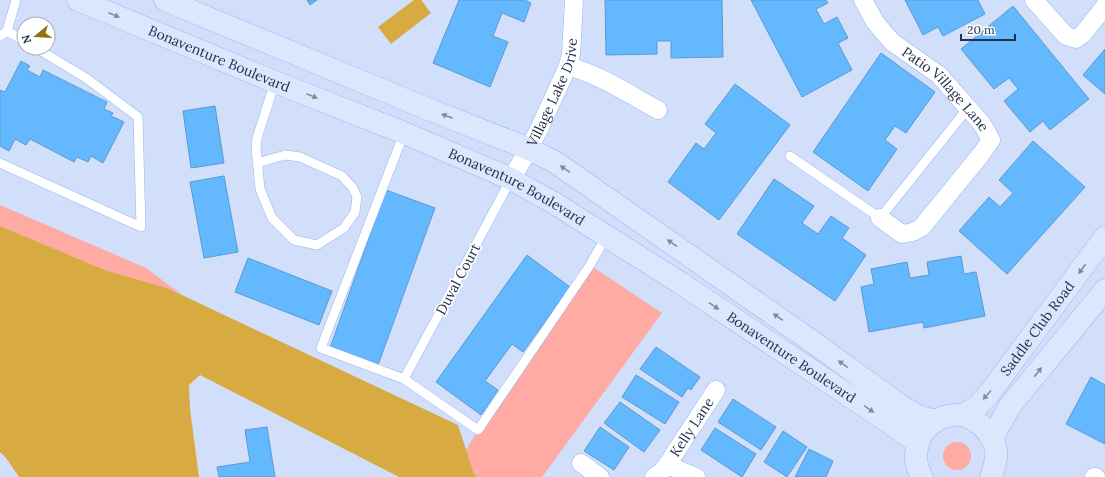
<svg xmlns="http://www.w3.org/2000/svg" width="1105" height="477" viewBox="0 0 1105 477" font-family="Lora,serif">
<rect width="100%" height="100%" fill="#d2dffb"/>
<g fill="#ffaaa2">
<path d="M 0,205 L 146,268 L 181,294 L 167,288 L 105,270 L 0,226 Z"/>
<path d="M 590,265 L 662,313 L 542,477 L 477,477 L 474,474 L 466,450 L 478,430 Z"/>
<circle cx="957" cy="456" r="14"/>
</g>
<g fill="#d7ab42">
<path d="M 414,0 L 421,0 L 431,13 L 391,44 L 378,27 Z"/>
<path d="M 0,226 L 105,270 L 167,288 L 458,425 L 474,474 L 477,477 L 399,477 L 200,375 L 189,385 L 190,409 L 199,477 L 19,477 L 6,458 L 0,452 Z"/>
</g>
<g fill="#63b8fe" stroke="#5c9acf">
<path d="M 307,0 L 317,0 L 310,5 Z"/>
<path d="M 459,0 L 525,0 L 531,3 L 524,22 L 502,13 L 493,36 L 508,42 L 490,87 L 433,63 Z"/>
<path d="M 605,0 L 722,0 L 723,57 L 671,58 L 671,41 L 657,41 L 657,54 L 606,55 Z"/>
<path d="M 751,0 L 826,0 L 828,3 L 816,9 L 824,24 L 837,17 L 848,38 L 838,43 L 852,70 L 802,97 Z"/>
<path d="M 905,0 L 978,0 L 985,14 L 943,36 L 938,27 L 923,35 Z"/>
<path d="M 1013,6 L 1089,99 L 1050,130 L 1043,121 L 1030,132 L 1004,101 L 1018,89 L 1009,78 L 994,89 L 961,49 Z"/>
<path d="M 1105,49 L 1105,94 L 1083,75 Z"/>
<path d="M 881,53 L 935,92 L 906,133 L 895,126 L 885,140 L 897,149 L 868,191 L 813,152 Z"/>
<path d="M 21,61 L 30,66 L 27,70 L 40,77 L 43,70 L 107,102 L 104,109 L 113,113 L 111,116 L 124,122 L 103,163 L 91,156 L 88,162 L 77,157 L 74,162 L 30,139 L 26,145 L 15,139 L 9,151 L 0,146 L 0,90 L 5,92 Z"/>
<path d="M 735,84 L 790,125 L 719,220 L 668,182 L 696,143 L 704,149 L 716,133 L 705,124 Z"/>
<path d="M 215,106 L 224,163 L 191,168 L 183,111 Z"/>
<path d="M 1033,141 L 1085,187 L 1007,274 L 959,231 L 989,197 L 1000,207 L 1013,193 L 999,180 Z"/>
<path d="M 224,176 L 238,252 L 204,258 L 190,182 Z"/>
<path d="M 774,179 L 814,206 L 802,223 L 818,234 L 831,216 L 849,228 L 842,238 L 866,255 L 835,301 L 737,234 Z"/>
<path d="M 386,190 L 435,208 L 378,365 L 330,348 Z"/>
<path d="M 527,255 L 570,287 L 523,352 L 512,344 L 485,381 L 498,390 L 481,415 L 436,382 Z"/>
<path d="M 961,256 L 964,274 L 976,272 L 985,316 L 924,328 L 923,322 L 869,332 L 861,287 L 874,284 L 871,269 L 907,262 L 910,278 L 929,275 L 927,262 Z"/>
<path d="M 248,258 L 332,291 L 319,325 L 235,292 Z"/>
<path d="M 656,347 L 700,377 L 691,390 L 688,388 L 682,397 L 640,369 Z"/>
<path d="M 636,375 L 679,402 L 665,424 L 622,397 Z"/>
<path d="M 1091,377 L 1105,385 L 1105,444 L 1066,424 Z"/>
<path d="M 733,399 L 776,427 L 761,450 L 718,422 Z"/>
<path d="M 620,402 L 660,430 L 644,452 L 604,423 Z"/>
<path d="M 267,427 L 275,477 L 219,477 L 217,467 L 250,462 L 245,430 Z"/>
<path d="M 600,427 L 629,447 L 614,470 L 584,451 Z"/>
<path d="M 715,428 L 756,454 L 742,477 L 701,450 Z"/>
<path d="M 783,431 L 807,447 L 787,477 L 764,462 Z"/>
<path d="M 809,449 L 833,461 L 826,477 L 795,477 Z"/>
</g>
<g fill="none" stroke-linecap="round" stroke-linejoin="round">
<g stroke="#96b4f7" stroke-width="10">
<g id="lane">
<path d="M 7,31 L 24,41"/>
<path d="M 0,36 L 7,31 L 16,0"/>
<path d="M 404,133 L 321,348 L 404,379 L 478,430 L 590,265 L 606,237"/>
<path d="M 790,156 L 880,218 L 968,108"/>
<path d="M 0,163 L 141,227 L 138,117 L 86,78 L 36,48"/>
<path d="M 257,163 L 285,155 L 300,157 L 342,176 L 353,188 L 357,197 L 355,212 L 344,228 L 317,245 L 294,240 L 272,218 L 260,189 L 256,148 L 257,138 L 275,82"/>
<path d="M 404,379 L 511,179"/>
</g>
</g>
<g stroke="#96b4f7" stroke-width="19">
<g id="street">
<path id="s1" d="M 863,0 L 875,22 L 892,42 L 939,75 L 982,124 L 991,140 L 982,153 L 922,227 L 913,232 L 902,234 L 880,218"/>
<path d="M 1034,0 L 1066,36 L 1076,39 L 1083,34 L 1105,6"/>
<path d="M 568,66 C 600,75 629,94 658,110"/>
<path id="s2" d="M 511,179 L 529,149 L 540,127 L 568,66 L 571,54 L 574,0"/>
<path d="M 581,463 L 600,477"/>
<path d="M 667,465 L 696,477"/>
<path id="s3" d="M 654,477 L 661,472 L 667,465 L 716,390"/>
<path d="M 1094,477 L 1096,477"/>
</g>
</g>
<g stroke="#96b4f7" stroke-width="23">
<g id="secondary">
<path id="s4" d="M 78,0 L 275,82 L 402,132 L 511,179 L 554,203 L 682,284 L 890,423 L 918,443"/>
<path d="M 165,0 L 423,107 L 529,149 L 555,162 L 810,340 L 901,406 L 918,416 L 935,421"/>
<path id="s5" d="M 963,415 L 978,406 L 991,391 L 1105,237"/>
<path d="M 992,438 L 1010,406 L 1105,290"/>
<path d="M 922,477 C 917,468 914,458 917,448 C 921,427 940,413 962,415 C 965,415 968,417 970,418 C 986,426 998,441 996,459 C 995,465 993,471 991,477"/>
</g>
</g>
<use href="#lane" stroke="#fff" stroke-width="9"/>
<use href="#street" stroke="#fff" stroke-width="18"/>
<use href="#secondary" stroke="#dce6fd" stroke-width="22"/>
</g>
<defs><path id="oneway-solid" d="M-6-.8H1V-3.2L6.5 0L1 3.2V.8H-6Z"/></defs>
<g fill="#808ca4">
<use href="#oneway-solid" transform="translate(114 15) rotate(22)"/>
<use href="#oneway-solid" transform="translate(312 96) rotate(22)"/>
<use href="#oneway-solid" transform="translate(447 116) rotate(-159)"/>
<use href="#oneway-solid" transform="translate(565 169) rotate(-145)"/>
<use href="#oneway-solid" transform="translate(672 243) rotate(-145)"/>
<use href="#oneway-solid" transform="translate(1082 269) rotate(127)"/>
<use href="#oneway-solid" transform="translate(714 306) rotate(34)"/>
<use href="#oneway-solid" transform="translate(778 317) rotate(-145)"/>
<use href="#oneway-solid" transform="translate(843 364) rotate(-144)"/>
<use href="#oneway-solid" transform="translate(1038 372) rotate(-51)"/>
<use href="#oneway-solid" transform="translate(987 395) rotate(132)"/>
<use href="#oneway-solid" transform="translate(869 409) rotate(34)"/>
</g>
<g text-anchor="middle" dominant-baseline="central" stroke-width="3.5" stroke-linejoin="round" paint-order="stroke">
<g font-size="14" fill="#25314b" stroke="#fff">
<text stroke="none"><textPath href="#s4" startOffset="153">Bonaventure Boulevard</textPath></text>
<text stroke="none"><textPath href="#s2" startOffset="97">Village Lake Drive</textPath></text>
<text stroke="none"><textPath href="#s1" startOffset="123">Patio Village Lane</textPath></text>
<text stroke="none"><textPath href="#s4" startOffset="477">Bonaventure Boulevard</textPath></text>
<text transform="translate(458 279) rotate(-62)">Duval Court</text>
<text stroke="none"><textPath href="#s5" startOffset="115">Saddle Club Road</textPath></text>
<text stroke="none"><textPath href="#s4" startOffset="801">Bonaventure Boulevard</textPath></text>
<text stroke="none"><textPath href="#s3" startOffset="63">Kelly Lane</textPath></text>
</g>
</g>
<g transform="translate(36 36) rotate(252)"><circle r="19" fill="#ffffff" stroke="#a8adb7"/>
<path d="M0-3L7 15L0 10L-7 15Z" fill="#916f15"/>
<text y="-6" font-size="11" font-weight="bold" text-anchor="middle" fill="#25314b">N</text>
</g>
<path d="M961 34v6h54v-6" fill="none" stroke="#25314b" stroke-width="2"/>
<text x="967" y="34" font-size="12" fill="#25314b" stroke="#ffffff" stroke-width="3" paint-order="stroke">20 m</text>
</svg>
